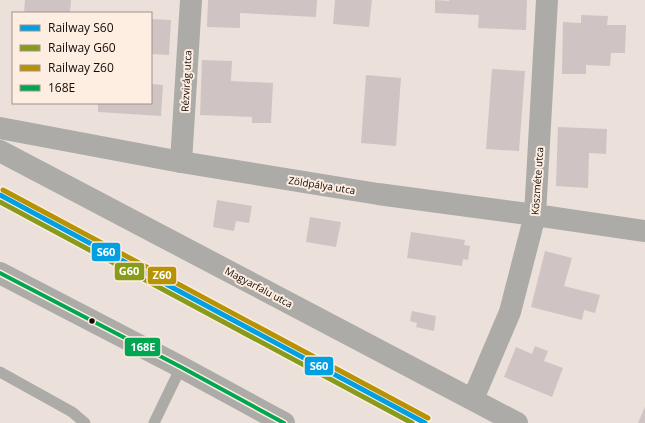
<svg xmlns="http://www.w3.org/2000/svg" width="645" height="423" viewBox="0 0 645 423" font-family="'Open Sans',sans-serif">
<rect width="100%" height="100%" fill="#ebe1da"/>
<g fill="#d0c3c3">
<path d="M 25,0 L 71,0 L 70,13 L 24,13 Z"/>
<path d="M 208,0 L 317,0 L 316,17 L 240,13 L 240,28 L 207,27 Z"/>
<path d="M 335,0 L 372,0 L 369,27 L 333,24 Z"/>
<path d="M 435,0 L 449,1 L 449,0 L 527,0 L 526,30 L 478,28 L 479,15 L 435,13 Z"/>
<path d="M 581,15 L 608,16 L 607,25 L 626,25 L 625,53 L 611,53 L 610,66 L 586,65 L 586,74 L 562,74 L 563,22 L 581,23 Z"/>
<path d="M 151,19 L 171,20 L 169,55 L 151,54 Z"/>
<path d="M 202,60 L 232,61 L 231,81 L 273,83 L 271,123 L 252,123 L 252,117 L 200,115 Z"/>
<path d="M 492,69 L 525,71 L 519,151 L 486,149 Z"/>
<path d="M 366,75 L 401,78 L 396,146 L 361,143 Z"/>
<path d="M 151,84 L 163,85 L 161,116 L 98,112 L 98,103 L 151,103 Z"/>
<path d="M 558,127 L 607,129 L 606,154 L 589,153 L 588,188 L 556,186 Z"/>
<path d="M 217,200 L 252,206 L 249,223 L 236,221 L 234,231 L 213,227 Z"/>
<path d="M 310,217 L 341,222 L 336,247 L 306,242 Z"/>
<path d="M 411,232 L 465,240 L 464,245 L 470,246 L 468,260 L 463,259 L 462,266 L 407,258 Z"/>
<path d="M 545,251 L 572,258 L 564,286 L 600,295 L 595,313 L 584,310 L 582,320 L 531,307 Z"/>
<path d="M 412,311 L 436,316 L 434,331 L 416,327 L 417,323 L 410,321 Z"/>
<path d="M 535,346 L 548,351 L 544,361 L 563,368 L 552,397 L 504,377 L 516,347 L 532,354 Z"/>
<path d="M 645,407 L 645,423 L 638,423 Z"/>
</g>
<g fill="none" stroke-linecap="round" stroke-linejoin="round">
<g stroke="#acaba8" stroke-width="11">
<path d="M 0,372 L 72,412 L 85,423"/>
<path d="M 154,423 L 181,367"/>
</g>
<g stroke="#acaba8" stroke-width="22">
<path d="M 0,128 L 181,162 L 378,194 L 535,215 L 645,231"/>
<path d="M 0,151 L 517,423"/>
<path d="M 181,162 L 191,0"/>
<path d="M 473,399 L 510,312 L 535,215 L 547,0"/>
</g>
<path stroke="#acaba8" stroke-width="22" d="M 0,273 L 181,367 L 284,423"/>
<g stroke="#feede1" stroke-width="7">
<path id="bus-1" d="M 0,273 L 181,367 L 284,423"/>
</g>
<use href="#bus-1" stroke="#00a651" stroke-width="4"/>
<g stroke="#feede1" stroke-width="8">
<path id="rail-1" d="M 0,195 L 425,423"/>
</g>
<g stroke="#feede1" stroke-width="8">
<path id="rail-2" d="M 0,202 L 412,423"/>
</g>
<g stroke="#feede1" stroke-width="8">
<path id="rail-3" d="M 3,190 L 428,418"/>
</g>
<use href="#rail-1" stroke="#00a0e3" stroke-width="5"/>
<use href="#rail-2" stroke="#889b1a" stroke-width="5"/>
<use href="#rail-3" stroke="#b79203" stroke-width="5"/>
</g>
<circle fill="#120c09" stroke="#feede1" stroke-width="1.5" cx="92" cy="321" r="3.5"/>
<g text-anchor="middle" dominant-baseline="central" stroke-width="4" stroke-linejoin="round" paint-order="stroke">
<g font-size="10" fill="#120c09" stroke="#feede1">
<text transform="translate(186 81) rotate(-87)">Rézvirág utca</text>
<text transform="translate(537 181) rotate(-86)">Köszméte utca</text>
<text transform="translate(322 185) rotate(9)">Zöldpálya utca</text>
<text transform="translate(259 287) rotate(28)">Magyarfalu utca</text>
</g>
</g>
<g stroke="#feede1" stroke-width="1.5">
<rect x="91" y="242" width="30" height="20" rx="4" fill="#00a0e3"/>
<rect x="114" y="262" width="31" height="19" rx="4" fill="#889b1a"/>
<rect x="147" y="266" width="30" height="19" rx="4" fill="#b79203"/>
<rect x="124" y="337" width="37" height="20" rx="4" fill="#00a651"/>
<rect x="304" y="356" width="30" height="20" rx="4" fill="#00a0e3"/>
</g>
<g font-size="11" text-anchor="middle" font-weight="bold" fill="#fff">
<text x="106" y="256">S60</text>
<text x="129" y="275">G60</text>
<text x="162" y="279">Z60</text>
<text x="143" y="351">168E</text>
<text x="319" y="370">S60</text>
</g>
<rect x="12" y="12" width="140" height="92" fill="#feede1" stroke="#a0938b"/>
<rect x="20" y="25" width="20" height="6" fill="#00a0e3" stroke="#a0938b"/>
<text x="48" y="32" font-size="12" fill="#120c09">Railway S60</text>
<rect x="20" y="45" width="20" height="6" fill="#889b1a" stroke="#a0938b"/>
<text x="48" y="52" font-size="12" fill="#120c09">Railway G60</text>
<rect x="20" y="65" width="20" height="6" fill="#b79203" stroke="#a0938b"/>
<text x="48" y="72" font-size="12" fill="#120c09">Railway Z60</text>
<rect x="20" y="85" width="20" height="6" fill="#00a651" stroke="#a0938b"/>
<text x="48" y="92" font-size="12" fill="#120c09">168E</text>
</svg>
